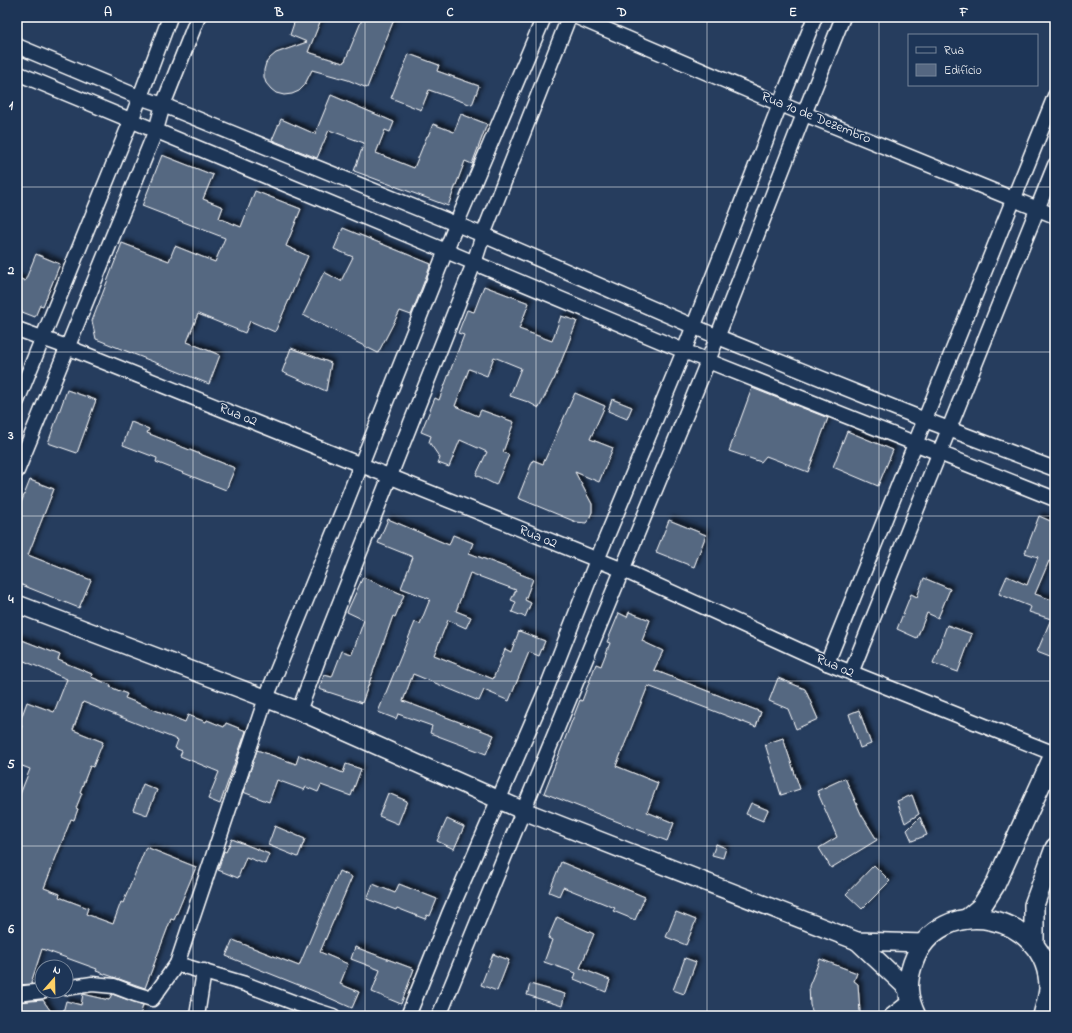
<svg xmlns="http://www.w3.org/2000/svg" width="1072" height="1033" viewBox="0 0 1072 1033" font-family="'Indie Flower',sans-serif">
<defs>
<filter id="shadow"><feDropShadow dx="3.5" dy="-3.5" stdDeviation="2" flood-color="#0009"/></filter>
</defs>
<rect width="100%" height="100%" fill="#263d5e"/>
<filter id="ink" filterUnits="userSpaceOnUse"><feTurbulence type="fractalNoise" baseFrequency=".025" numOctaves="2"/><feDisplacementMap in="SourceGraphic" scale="8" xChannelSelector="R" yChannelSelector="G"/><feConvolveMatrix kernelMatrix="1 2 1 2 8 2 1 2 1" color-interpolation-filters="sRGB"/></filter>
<g filter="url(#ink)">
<g fill="#556781" stroke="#fff" filter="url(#shadow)">
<path d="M 296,17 L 322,17 L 308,52 L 343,63 L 344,61 L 345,61 L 363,17 L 395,17 L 367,88 L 348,80 L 312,70 L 304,86 L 299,91 L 292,94 L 284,95 L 276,93 L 271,89 L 266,83 L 264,77 L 264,70 L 266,63 L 270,58 L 276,53 L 307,42 L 290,35 Z"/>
<path d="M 409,54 L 439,65 L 437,71 L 479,86 L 472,105 L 429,90 L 421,110 L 391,98 Z"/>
<path d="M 331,95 L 394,122 L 390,132 L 385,130 L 376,153 L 414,168 L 427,136 L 428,136 L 433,124 L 454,132 L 461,114 L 487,124 L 472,164 L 465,161 L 448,206 L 354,171 L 364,143 L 329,130 L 317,158 L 272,140 L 281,119 L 315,134 Z"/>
<path d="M 162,155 L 213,175 L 203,199 L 223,207 L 219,218 L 241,227 L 255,191 L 301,209 L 286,246 L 308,256 L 275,332 L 250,321 L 245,333 L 198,314 L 187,342 L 220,355 L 209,384 L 96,339 L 92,321 L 122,243 L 169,261 L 175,246 L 215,262 L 225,238 L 142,206 Z"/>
<path d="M 343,228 L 431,264 L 411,315 L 400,311 L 378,353 L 303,315 L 324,272 L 341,281 L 353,257 L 334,249 Z"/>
<path d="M 36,254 L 60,264 L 43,306 L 40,305 L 35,317 L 17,310 L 17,277 L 25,281 Z"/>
<path d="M 484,286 L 529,303 L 519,329 L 552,341 L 561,316 L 577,321 L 554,380 L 553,380 L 539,408 L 528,402 L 510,396 L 521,368 L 494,357 L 487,376 L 469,369 L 455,406 L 478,416 L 481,410 L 514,422 L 503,452 L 509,455 L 496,485 L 476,475 L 487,452 L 460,440 L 449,467 L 438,463 L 440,458 L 429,442 L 431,436 L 421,432 L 435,398 L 439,400 L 464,335 L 458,333 L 467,310 L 474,312 Z"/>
<path d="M 291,348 L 331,363 L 326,391 L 282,372 Z"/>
<path d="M 752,388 L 828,418 L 808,472 L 766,456 L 761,462 L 729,451 Z"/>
<path d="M 67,390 L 96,400 L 77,453 L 48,443 Z"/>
<path d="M 575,393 L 605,406 L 590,439 L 613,448 L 599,482 L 575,472 L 592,504 L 592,512 L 589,519 L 586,523 L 576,522 L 518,498 L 533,460 L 543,464 Z"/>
<path d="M 612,399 L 632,407 L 627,419 L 608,411 Z"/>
<path d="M 131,422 L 149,429 L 147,433 L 235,468 L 226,490 L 156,462 L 157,458 L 123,445 Z"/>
<path d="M 847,431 L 893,450 L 878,486 L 833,467 Z"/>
<path d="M 30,480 L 54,489 L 28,555 L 91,580 L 79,608 L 17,583 L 17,513 Z"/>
<path d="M 1039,516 L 1055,523 L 1055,556 L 1053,563 L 1049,561 L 1035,594 L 1055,601 L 1055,659 L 1037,652 L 1051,619 L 1029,612 L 1031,607 L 999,594 L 1007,576 L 1027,585 L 1038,557 L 1025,553 Z"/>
<path d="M 388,519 L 449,545 L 453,535 L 473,543 L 469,553 L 521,573 L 520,574 L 533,579 L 525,600 L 531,603 L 525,617 L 512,612 L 516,602 L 511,600 L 516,590 L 470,573 L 456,611 L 471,617 L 466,628 L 448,620 L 434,655 L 493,679 L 505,649 L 511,652 L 519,631 L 545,641 L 539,656 L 529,652 L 509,701 L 484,690 L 479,701 L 413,674 L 403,701 L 494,735 L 486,754 L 430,733 L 432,726 L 398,714 L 396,719 L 378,712 L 415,622 L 420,624 L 430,599 L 401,588 L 413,557 L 378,543 Z"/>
<path d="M 669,520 L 706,535 L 694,567 L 656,552 Z"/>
<path d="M 363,577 L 404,595 L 395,617 L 393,616 L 362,703 L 319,689 L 324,675 L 332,677 L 342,651 L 352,654 L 364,620 L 347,612 Z"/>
<path d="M 924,578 L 950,589 L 938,618 L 927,613 L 917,638 L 897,629 L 911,594 L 917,597 Z"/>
<path d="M 629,612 L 650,620 L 642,641 L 663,651 L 654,670 L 761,712 L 756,727 L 648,686 L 616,766 L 658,783 L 647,812 L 674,823 L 667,841 L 544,793 L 580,700 L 582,701 L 596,664 L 601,666 L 610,643 L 607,642 L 619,613 L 627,617 Z"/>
<path d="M 947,625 L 972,634 L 958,672 L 933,663 Z"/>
<path d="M 17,638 L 60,655 L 58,660 L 92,674 L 91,677 L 111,685 L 110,687 L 127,694 L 125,698 L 185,722 L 188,715 L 206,722 L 207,720 L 224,727 L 226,723 L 246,731 L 220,804 L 208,799 L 219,772 L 180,756 L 182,751 L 175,748 L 178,740 L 83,702 L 73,730 L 103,742 L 93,767 L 90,766 L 80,792 L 82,793 L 76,808 L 78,809 L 74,820 L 71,819 L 44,888 L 60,894 L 59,897 L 88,908 L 86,914 L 113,924 L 121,902 L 123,903 L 146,847 L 196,867 L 174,920 L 171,919 L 145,988 L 96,971 L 97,969 L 42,949 L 31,983 L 32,984 L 17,985 L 17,802 L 30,769 L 17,764 L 17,738 L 22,726 L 19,724 L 27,702 L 54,712 L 67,679 L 17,658 Z"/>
<path d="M 778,678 L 805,689 L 818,719 L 796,729 L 788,709 L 769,701 Z"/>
<path d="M 859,710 L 871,744 L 860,748 L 849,714 Z"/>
<path d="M 783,738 L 800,789 L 781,795 L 765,744 Z"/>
<path d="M 257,750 L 296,764 L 299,755 L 343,773 L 346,764 L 361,769 L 351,796 L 321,785 L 318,792 L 306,787 L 304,790 L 277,780 L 269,802 L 243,792 Z"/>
<path d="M 845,778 L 861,814 L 877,840 L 831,868 L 819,848 L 837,837 L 817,791 Z"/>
<path d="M 143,784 L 157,790 L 147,815 L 133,810 Z"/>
<path d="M 388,793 L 407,801 L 398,824 L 379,816 Z"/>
<path d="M 912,795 L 919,814 L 905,823 L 897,801 Z"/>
<path d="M 751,803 L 768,810 L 763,821 L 746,814 Z"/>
<path d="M 920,817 L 927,835 L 912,841 L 907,830 Z"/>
<path d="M 447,819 L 464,827 L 454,849 L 437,841 Z"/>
<path d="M 275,826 L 305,839 L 298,857 L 268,845 Z"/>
<path d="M 232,839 L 269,854 L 265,864 L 246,857 L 238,878 L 218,870 L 224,851 L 226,852 Z"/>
<path d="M 716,844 L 726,848 L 723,858 L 712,855 Z"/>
<path d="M 561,862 L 645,897 L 635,920 L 613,911 L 615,908 L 563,887 L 559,896 L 549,892 Z"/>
<path d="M 874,865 L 890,881 L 862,909 L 846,894 Z"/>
<path d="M 339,871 L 352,877 L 320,952 L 348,964 L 340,984 L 359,992 L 352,1008 L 316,992 L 226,956 L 233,940 L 299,966 Z"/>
<path d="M 373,884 L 395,893 L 399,884 L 437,899 L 430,916 L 427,915 L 425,919 L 397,908 L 396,910 L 367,899 Z"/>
<path d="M 676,912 L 696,920 L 686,945 L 666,937 Z"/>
<path d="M 557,917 L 594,934 L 580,968 L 610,980 L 606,992 L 574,979 L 576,973 L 544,962 L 552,940 L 548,938 Z"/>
<path d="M 355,947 L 414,969 L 401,1004 L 372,992 L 380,970 L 351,959 Z"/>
<path d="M 493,954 L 509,960 L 497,991 L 481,985 Z"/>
<path d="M 685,958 L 696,962 L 684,994 L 673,990 Z"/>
<path d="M 820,959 L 857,973 L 854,981 L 858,984 L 860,1012 L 855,1016 L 814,1016 L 810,1005 L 809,986 Z"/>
<path d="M 530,984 L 565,994 L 562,1006 L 527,995 Z"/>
<path d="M 83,994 L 109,1000 L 112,994 L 143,1005 L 140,1016 L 120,1016 L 109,1013 L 109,1016 L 62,1016 L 66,1001 L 81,1005 Z"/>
<path d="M 43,1000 L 54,1016 L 17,1016 L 17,1002 Z"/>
</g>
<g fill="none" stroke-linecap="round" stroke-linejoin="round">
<g stroke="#fff" stroke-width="17">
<g id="minor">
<path d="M 577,17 L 780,104 L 1055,216"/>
<path d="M 17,46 L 139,97 L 163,105 L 483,235 L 718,337 L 925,420 L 1055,469"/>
<path d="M 17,73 L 446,251 L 708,361 L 1055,499"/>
<path d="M 17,329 L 67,347 L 623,570 L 827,663 L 1055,754"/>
<path d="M 17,401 L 131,121 L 170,17"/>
<path d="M 17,471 L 156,130 L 163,105 L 198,17"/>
<path d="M 827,663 L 1055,96"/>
<path d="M 851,673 L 1055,165"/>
<path d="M 299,711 L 326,638 L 474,263 L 483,235 L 569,17"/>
<path d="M 177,964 L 245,984 L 311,1009 L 333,1016"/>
<path d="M 66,988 L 92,984 L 114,986 L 135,994 L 152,999 L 177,964 L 266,698 L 345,505 L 456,225 L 544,17"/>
<path d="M 17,994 L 43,991"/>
<path d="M 197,1016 L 204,971"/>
<path d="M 408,1016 L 449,914 L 546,690 L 597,560 L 684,351 L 780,104 L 815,17"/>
<path d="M 439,1016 L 708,361 L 804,114 L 843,17"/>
<path d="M 891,1016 L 909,1002"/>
</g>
</g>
<g stroke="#fff" stroke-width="20">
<g id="tertiary">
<path d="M 17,604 L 299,711 L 524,811 L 857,941 L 924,943"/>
<path d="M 857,941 L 908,989"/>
</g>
</g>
<g stroke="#fff" stroke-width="22">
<g id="secondary">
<path d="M 967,919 L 981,907 L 995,885 L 1055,753"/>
<path d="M 1034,945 L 1034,905 L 1055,848"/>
<path d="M 916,1016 C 907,997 906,983 913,963 C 939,890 1050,913 1049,989 C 1048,999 1045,1007 1043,1016"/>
</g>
</g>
<use href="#minor" stroke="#1d3557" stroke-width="14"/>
<use href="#tertiary" stroke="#1d3557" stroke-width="17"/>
<use href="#secondary" stroke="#1d3557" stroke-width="19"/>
</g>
</g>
<path fill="none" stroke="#fff" stroke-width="1" stroke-opacity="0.55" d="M 193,17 L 193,1016M 365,17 L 365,1016M 536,17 L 536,1016M 707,17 L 707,1016M 879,17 L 879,1016M 17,187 L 1055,187M 17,352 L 1055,352M 17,516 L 1055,516M 17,681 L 1055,681M 17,846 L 1055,846"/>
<g text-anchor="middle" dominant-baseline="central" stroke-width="3" stroke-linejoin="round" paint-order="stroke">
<g font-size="14" fill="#fff" stroke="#1d3557">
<text transform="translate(816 118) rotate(22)">Rua 10 de Dezembro</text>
<text transform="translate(238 415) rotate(22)">Rua 02</text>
<text transform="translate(538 537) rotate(22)">Rua 02</text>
<text transform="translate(835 666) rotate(23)">Rua 02</text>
</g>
</g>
<rect width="1072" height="1033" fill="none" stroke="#1d3557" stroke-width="44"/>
<rect x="908" y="34" width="130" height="52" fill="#1d3557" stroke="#77869a"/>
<rect x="916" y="47" width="20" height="6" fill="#1d3557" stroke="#77869a"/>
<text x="944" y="54" font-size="12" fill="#ffffff">Rua</text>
<rect x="916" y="64" width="20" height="12" fill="#556781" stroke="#77869a"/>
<text x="944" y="74" font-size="12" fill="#ffffff">Edifício</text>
<g transform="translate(54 979) rotate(20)"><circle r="19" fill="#1d3557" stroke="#77869a"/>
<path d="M0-3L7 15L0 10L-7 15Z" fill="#ffd166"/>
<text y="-6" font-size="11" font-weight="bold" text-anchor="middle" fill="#ffffff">N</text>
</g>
<rect x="22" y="22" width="1028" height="989" fill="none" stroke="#fff" stroke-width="1.5"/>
<g font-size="13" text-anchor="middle" font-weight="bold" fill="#fff">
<text x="108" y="16">A</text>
<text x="279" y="16">B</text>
<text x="450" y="16">C</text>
<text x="622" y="16">D</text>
<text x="793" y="16">E</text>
<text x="964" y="16">F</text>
<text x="11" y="109">1</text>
<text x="11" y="274">2</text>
<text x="11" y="439">3</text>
<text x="11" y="603">4</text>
<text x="11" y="768">5</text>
<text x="11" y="933">6</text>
</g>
</svg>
